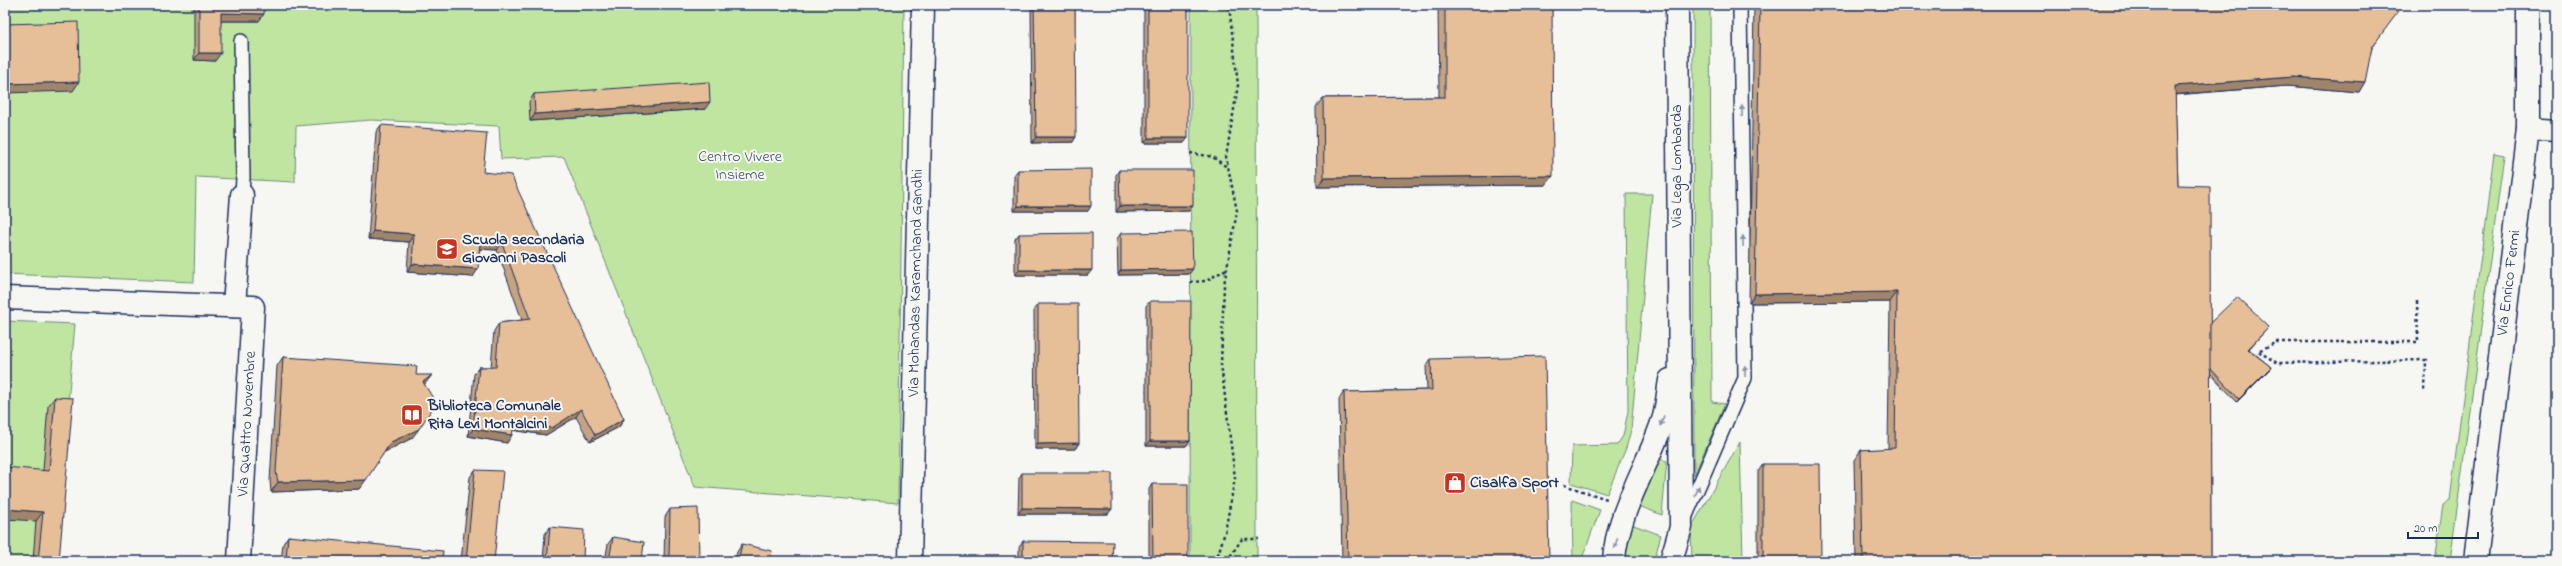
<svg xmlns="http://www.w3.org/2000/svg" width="2562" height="566" viewBox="0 0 2562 566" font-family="'Indie Flower',sans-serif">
<rect width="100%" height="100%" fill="#f6f6f2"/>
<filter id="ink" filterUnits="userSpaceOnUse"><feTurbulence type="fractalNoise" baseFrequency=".025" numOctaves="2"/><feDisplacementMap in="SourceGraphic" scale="8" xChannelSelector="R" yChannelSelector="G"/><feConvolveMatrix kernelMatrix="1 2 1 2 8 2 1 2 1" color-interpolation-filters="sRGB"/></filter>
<g filter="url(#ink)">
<g fill="#c0e5a0" stroke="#6e8a7f">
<path d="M 5,5 L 904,5 L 898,503 L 695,487 L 564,157 L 501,159 L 499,126 L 371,120 L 296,126 L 295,182 L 196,177 L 194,282 L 5,274 Z"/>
<path d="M 1191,5 L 1256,5 L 1257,561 L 1190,561 Z"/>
<path d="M 1693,5 L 1710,5 L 1712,402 L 1725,404 L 1694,475 Z"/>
<path d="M 2494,153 L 2504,155 L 2450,561 L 2435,561 L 2443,505 L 2450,500 Z"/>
<path d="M 1626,194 L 1652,194 L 1631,430 L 1626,448 L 1607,494 L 1571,483 L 1572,446 L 1617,445 L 1623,436 L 1628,411 Z"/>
<path d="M 5,321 L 75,324 L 54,561 L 5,561 Z"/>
<path d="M 1740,442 L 1743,561 L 1692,561 L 1691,528 Z"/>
<path d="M 1659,459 L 1667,461 L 1662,515 L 1639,506 Z"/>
<path d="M 1572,500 L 1600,510 L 1581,561 L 1573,561 Z"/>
<path d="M 1631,524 L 1661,535 L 1654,561 L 1623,561 Z"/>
</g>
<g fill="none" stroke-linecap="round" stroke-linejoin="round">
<g stroke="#1b2f5e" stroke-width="16">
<g id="service">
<path d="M 241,41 L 243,178 L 242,195"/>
<path d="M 1685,518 L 1745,378 L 1740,5"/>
</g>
</g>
<g stroke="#1b2f5e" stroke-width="25">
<g id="minor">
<path d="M 2528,129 L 2557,131"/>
<path d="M 5,298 L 253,307 L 239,561"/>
<path d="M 234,306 L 242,195"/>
<path d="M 910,561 L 923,5"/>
<path d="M 1614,561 C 1616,513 1650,463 1664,417 C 1667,405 1668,392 1670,380"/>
<path d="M 1671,561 L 1681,527 L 1677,5"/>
</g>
</g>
<g stroke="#1b2f5e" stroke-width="25">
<path id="tertiary" d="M 2475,561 L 2528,129 L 2528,5"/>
</g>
<g stroke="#1b2f5e" stroke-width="2.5" stroke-dasharray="3 3" stroke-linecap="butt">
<path d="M 1190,153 L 1213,157 L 1228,168"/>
<path d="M 1190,282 L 1206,281 L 1228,268"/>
<path d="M 2417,301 L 2418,342 L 2277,342 L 2258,351 L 2277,363 L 2426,360 L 2425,391"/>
<path d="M 1564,485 L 1607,499"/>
<path d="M 1216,561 L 1225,532 L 1235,478 L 1221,364 L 1224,285 L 1237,211 L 1226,157 L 1238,85 L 1229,5"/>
<path d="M 1227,561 L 1242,539 L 1259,539"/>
</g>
<use href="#service" stroke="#f6f6f2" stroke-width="13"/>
<use href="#minor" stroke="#f6f6f2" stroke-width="22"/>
<use href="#tertiary" stroke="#f6f6f2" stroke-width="22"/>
</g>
<g fill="#c6a382" stroke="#1b2f5e">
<path d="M 194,5 L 264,5 L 259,21 L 221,21 L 215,61 L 194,60 Z"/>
<path d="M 1031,5 L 1075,5 L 1073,142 L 1032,143 Z"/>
<path d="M 1144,5 L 1188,5 L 1184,143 L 1144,143 Z"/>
<path d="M 1438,5 L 1552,5 L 1546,185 L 1317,187 L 1316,107 L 1323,98 L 1439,97 Z"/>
<path d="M 1754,5 L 2398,5 L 2372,48 L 2359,92 L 2287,86 L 2175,95 L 2178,185 L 2210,323 L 2267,329 L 2249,349 L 2271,367 L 2269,370 L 2237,402 L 2210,373 L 2211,561 L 1856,561 L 1854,460 L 1861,450 L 1888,449 L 1890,302 L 1749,303 Z"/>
<path d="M 534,94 L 705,109 L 530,121 L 529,102 Z"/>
<path d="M 381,125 L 483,172 L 624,419 L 619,427 L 590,442 L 576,417 L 546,435 L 513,430 L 507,443 L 468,436 L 474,374 L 479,367 L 491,367 L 494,331 L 499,323 L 522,320 L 497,250 L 480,249 L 473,277 L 407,272 L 409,242 L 368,239 L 376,132 Z"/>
<path d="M 1018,170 L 1088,211 L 1014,211 L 1014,175 Z"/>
<path d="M 1119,170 L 1189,211 L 1116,212 L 1116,175 Z"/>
<path d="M 1121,233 L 1189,274 L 1118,275 L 1117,239 Z"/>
<path d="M 1019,234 L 1088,275 L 1015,275 L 1015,239 Z"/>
<path d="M 1150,301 L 1190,441 L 1186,446 L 1146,446 L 1146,306 Z"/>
<path d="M 1038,304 L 1079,443 L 1075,449 L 1035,449 L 1034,309 Z"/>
<path d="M 283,357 L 416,375 L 425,385 L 412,438 L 385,451 L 359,489 L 271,492 L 270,481 L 277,366 Z"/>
<path d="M 1431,359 L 1549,561 L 1342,561 L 1339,399 L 1344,392 L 1427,390 L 1426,366 Z"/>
<path d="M 55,397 L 59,561 L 33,561 L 36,521 L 43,470 L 48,406 Z"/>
<path d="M 1763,464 L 1821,561 L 1758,561 L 1758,472 Z"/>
<path d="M 475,470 L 494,561 L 461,561 L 470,477 Z"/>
<path d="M 1022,473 L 1108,514 L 1018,514 L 1019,478 Z"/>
<path d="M 1152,484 L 1188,561 L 1149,561 L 1149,489 Z"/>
<path d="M 670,509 L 699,561 L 664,561 L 665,517 Z"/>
<path d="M 550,527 L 583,561 L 543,561 L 545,534 Z"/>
<path d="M 288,536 L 442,561 L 281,561 L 283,544 Z"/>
<path d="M 613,537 L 642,561 L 605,561 L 608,544 Z"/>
<path d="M 1023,541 L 1112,561 L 1019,561 L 1019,547 Z"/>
<path d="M 742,544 L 770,561 L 735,561 L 737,552 Z"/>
</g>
<g fill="#a1856a" stroke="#1b2f5e">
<path d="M 221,13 L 264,14 L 259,21 L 216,21 Z"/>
<path d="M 199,53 L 221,53 L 215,61 L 194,60 Z"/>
<path d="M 2293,77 L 2365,82 L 2359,92 L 2287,86 L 2169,95 L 2175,86 Z"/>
<path d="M 79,82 L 73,91 L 5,93 L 5,84 Z"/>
<path d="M 710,102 L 705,109 L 530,121 L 535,114 Z"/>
<path d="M 1036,137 L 1076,137 L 1073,142 L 1032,143 Z"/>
<path d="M 1148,138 L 1188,138 L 1184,143 L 1144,143 Z"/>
<path d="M 1553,176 L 1546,185 L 1317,187 L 1324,178 Z"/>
<path d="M 1018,206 L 1091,206 L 1088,211 L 1014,211 Z"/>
<path d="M 1120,206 L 1193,206 L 1189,211 L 1116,212 Z"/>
<path d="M 373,231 L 414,234 L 409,242 L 368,239 Z"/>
<path d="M 480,241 L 502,243 L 497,250 L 475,249 Z"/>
<path d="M 412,264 L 478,269 L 473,277 L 407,272 Z"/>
<path d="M 1193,269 L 1189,274 L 1118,275 L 1121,270 Z"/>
<path d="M 1019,270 L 1092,270 L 1088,275 L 1015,275 Z"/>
<path d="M 1897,292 L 1890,302 L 1749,303 L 1755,294 Z"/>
<path d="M 2271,367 L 2269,370 L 2237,402 L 2239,399 Z"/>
<path d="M 432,375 L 425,384 L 417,392 L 423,382 Z"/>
<path d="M 581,409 L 576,417 L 546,435 L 510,430 L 515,422 Z"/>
<path d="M 624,419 L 619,427 L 590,442 L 595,435 Z"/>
<path d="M 419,429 L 412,438 L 385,452 L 391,442 Z"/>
<path d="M 473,429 L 512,435 L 507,443 L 468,436 Z"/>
<path d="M 1150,441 L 1190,441 L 1186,446 L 1146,446 Z"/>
<path d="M 1079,443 L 1075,449 L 1035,449 L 1038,444 Z"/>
<path d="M 366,480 L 359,489 L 271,492 L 278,482 Z"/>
<path d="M 1022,508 L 1112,509 L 1108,514 L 1018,514 Z"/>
<path d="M 5,509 L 43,512 L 36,521 L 5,519 Z"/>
</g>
<g fill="#e6be97" stroke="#1b2f5e">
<path d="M 199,5 L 264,5 L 264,14 L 221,13 L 221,53 L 199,53 Z"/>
<path d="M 1034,5 L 1075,5 L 1076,137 L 1036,137 Z"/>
<rect x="1148" y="5" width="40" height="133"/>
<path d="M 1445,5 L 1552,5 L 1553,176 L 1324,178 L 1323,98 L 1445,97 Z"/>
<path d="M 1760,5 L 2398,5 L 2398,12 L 2372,47 L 2365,82 L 2293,77 L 2175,86 L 2178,185 L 2210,186 L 2211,561 L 1863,561 L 1861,450 L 1895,448 L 1897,292 L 1755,294 Z"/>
<path d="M 78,22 L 79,82 L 5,84 L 5,24 Z"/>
<path d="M 709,82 L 710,102 L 535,114 L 534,94 Z"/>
<path d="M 381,125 L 487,133 L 483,172 L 511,175 L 624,419 L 595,435 L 581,409 L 552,428 L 515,422 L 512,435 L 473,429 L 479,367 L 496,367 L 499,323 L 530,319 L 502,243 L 480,241 L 478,269 L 412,264 L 414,234 L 373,231 Z"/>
<path d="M 1091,169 L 1091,206 L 1018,206 L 1018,170 Z"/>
<path d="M 1119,170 L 1193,170 L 1193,206 L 1120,206 Z"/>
<path d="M 1192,232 L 1193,269 L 1121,270 L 1121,233 Z"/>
<path d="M 1092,233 L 1092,270 L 1019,270 L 1019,234 Z"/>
<path d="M 2237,297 L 2269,327 L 2248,349 L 2271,367 L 2239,399 L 2210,368 L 2210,323 Z"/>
<path d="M 1150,301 L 1191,301 L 1190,441 L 1150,441 Z"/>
<path d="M 1038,304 L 1078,304 L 1079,443 L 1038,444 Z"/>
<path d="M 1545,356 L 1549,561 L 1348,561 L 1344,392 L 1432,390 L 1431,359 Z"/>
<path d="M 283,357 L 417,366 L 416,375 L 432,375 L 423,382 L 436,403 L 419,429 L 391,442 L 366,480 L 278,482 L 276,472 Z"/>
<path d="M 55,397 L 73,398 L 59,561 L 38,561 L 43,512 L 5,509 L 5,467 L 49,471 Z"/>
<path d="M 1763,464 L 1820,464 L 1821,561 L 1763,561 Z"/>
<path d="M 475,470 L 503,471 L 494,561 L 466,561 Z"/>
<path d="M 1022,473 L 1112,473 L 1112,509 L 1022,508 Z"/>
<path d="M 1152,484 L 1188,484 L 1188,561 L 1153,561 Z"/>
<path d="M 698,508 L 699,561 L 669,561 L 670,509 Z"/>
<path d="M 550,527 L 584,530 L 583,561 L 547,561 Z"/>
<path d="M 288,536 L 443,551 L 442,561 L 286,561 Z"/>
<path d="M 613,537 L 644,542 L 642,561 L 609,561 Z"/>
<path d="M 1023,541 L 1113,542 L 1112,561 L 1023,561 Z"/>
<path d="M 742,544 L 772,551 L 770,561 L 738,561 Z"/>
</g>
<defs><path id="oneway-solid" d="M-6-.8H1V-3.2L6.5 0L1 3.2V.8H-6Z"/></defs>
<g fill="#8892a8">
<use href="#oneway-solid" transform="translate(1742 111) rotate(-91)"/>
<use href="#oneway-solid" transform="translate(1743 241) rotate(-91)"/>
<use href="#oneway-solid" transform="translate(1745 371) rotate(-91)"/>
<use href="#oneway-solid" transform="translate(1662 421) rotate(110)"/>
<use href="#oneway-solid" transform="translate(1697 491) rotate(-67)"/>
<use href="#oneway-solid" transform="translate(1616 543) rotate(106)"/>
</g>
</g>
<defs>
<g id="school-square" transform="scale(1.15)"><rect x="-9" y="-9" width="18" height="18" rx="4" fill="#c8321e" stroke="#f6f6f2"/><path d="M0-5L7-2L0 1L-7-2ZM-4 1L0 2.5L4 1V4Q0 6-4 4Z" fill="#fff"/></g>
<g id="library-square" transform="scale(1.15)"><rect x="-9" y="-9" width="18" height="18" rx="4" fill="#c8321e" stroke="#f6f6f2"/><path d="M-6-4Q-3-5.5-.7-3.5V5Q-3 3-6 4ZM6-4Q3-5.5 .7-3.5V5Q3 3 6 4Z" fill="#fff"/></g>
<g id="shop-square" transform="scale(1.15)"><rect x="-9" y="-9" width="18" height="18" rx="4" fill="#c8321e" stroke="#f6f6f2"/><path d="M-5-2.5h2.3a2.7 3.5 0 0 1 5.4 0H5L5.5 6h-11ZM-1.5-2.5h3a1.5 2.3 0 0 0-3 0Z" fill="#fff"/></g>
</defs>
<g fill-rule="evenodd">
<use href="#school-square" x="447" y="249"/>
<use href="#library-square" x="412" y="415"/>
<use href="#shop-square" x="1455" y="483"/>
</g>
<g text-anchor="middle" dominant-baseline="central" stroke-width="4" stroke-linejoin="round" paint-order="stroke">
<g font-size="16" fill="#3c536b" stroke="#f6f6f2">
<text x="740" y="157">Centro Vivere<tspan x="740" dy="18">Insieme</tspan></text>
</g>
<g font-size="16" fill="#1b2f5e" stroke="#f6f6f2">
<text transform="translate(1677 166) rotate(-90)">Via Lega Lombarda</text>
<text transform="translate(916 283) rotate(-89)">Via Mohandas Karamchand Gandhi</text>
<text transform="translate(2509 283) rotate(-83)">Via Enrico Fermi</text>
<text transform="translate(247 424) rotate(-87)">Via Quattro Novembre</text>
</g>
<g font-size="16" font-weight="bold" fill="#1b2f5e" stroke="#f6f6f2" text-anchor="start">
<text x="462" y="240">Scuola secondaria<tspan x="462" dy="18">Giovanni Pascoli</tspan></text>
<text x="428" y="406">Biblioteca Comunale<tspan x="428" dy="18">Rita Levi Montalcini</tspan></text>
<text x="1470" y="483">Cisalfa Sport</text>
</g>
</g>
<rect width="2562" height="566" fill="none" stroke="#f6f6f2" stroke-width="20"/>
<rect x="10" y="10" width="2542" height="546" fill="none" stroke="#1b2f5e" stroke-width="1.5" filter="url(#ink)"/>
<path d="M2408 532v6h70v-6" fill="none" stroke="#1b2f5e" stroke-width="2"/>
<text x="2414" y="532" font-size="12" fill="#1b2f5e" stroke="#f6f6f2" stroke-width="3" paint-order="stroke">20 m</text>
</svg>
